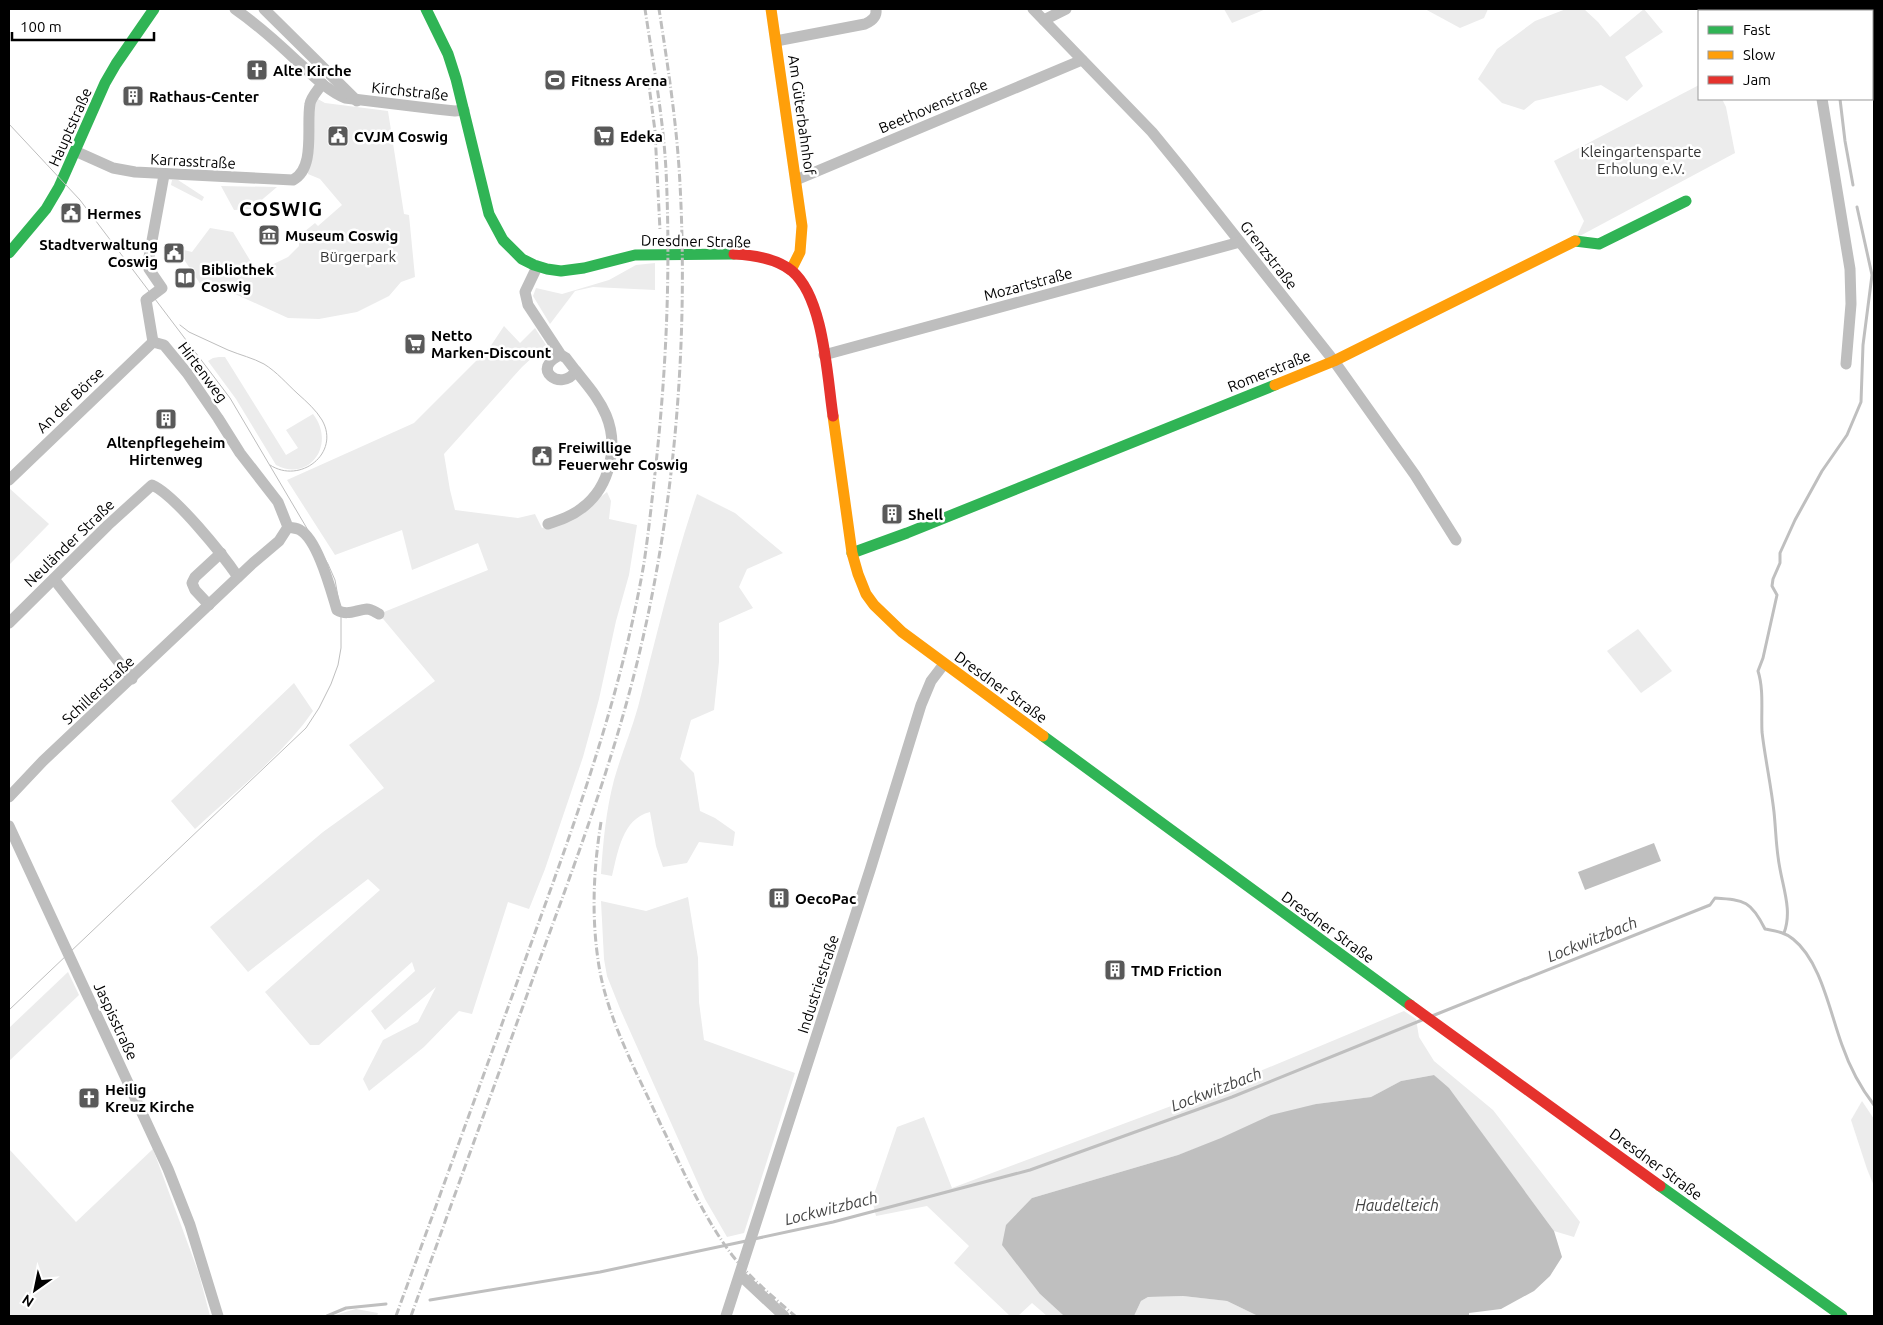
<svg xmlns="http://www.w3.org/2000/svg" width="1883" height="1325" viewBox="0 0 1883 1325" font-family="Ubuntu,sans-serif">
<rect width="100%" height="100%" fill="#fff"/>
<g fill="#ececec">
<path d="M 1224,9 L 1266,9 L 1232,23 Z"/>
<path d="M 1425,9 L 1488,9 L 1484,18 L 1460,28 Z"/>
<path d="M 1566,9 L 1584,9 L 1598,22 L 1610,37 L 1644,9 L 1663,32 L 1625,57 L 1643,86 L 1627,101 L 1601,85 L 1535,101 L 1524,110 L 1502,103 L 1478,79 L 1497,49 L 1535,21 Z"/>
<path d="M 1699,85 L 1699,99 L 1722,99 L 1726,107 L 1735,153 L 1576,238 L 1584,221 L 1554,161 Z"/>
<path d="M 316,98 L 325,103 L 388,111 L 404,214 L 409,215 L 415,277 L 401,282 L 389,296 L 357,312 L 319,319 L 288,318 L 224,289 L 205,291 L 185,261 L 184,250 L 192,252 L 210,228 L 233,232 L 257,272 L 288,257 L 299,246 L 299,236 L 315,223 L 318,226 L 342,205 L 320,179 L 308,174 L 309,154 Z"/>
<path d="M 172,180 L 178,180 L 204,197 L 202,201 L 171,185 Z"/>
<path d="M 221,186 L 277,187 L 251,209 L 234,210 Z"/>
<path d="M 655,263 L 655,290 L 593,287 L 575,291 L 550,324 L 533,296 L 536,288 L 562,294 L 609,280 L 636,265 Z"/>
<path d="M 504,326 L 520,343 L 535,328 L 546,345 L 522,367 L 444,454 L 450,490 L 455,510 L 518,518 L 535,514 L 542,528 L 570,521 L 607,492 L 611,501 L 609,519 L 637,525 L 629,575 L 616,621 L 599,699 L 583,757 L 545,869 L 529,909 L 508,902 L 472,1014 L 459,1011 L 424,1047 L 369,1091 L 363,1079 L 383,1040 L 418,1022 L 436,987 L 385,1030 L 371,1011 L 415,971 L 412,962 L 319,1045 L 310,1045 L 265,992 L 380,890 L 368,879 L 248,972 L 210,927 L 323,832 L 384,788 L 349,745 L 435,681 L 379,614 L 488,570 L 478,543 L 412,570 L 402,530 L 335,555 L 287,480 L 414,423 L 490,347 Z"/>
<path d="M 219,357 L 225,357 L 286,455 L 298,448 L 286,430 L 313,414 C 336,443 311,483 276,465 L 236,399 L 208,361 L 213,358 Z"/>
<path d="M 9,488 L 49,524 L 9,565 Z"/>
<path d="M 697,494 L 735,513 L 783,553 L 747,569 L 739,587 L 753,608 L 719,623 L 719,662 L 714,710 L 691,720 L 680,759 L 694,773 L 700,811 L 715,818 L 735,832 L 733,846 L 699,842 L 687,863 L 663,867 L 656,846 L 650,812 C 622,819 618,852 612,876 L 601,874 C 603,843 606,810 614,780 C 621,755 631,732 638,707 C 657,635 673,564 697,494 Z"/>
<path d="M 1638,629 L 1672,671 L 1641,693 L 1607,651 Z"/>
<path d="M 294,683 L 313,711 C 284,754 233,793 195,829 L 171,801 Z"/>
<path d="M 688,897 L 698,958 L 699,1002 L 704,1040 L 795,1073 L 744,1233 L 727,1237 L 705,1199 L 621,1011 L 607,976 L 604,959 L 601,901 L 646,911 Z"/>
<path d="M 68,972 L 79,995 L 9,1061 L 9,1028 Z"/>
<path d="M 1404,1011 L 1416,1019 L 1419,1037 L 1434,1061 L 1493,1110 L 1580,1222 L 1574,1237 L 1554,1231 L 1449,1089 L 1434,1075 L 1401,1081 L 1371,1097 L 1316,1104 L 1178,1155 L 1032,1198 L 1040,1294 L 1064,1316 L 1047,1316 L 1032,1303 L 1018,1316 L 1010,1316 L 954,1263 L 969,1246 L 927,1206 L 876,1216 L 872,1200 L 897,1127 L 924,1117 L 952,1188 L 1222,1087 Z"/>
<path d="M 1862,1101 L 1874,1119 L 1874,1186 L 1867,1169 L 1851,1120 Z"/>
<path d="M 9,1149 L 76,1222 L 153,1149 L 199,1274 L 210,1316 L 9,1316 Z"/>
<path d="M 1183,1296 L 1227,1301 L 1258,1316 L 1134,1316 L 1141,1301 L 1148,1297 Z"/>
<path d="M 356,1309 L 378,1313 L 377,1316 L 331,1316 Z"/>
</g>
<g fill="#bfbfbf">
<path d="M 1654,843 L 1661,861 L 1585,890 L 1578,872 Z"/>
<path d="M 1434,1075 L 1449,1088 L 1554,1231 L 1562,1257 L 1550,1276 L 1534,1291 L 1501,1309 L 1469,1313 L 1469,1316 L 1258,1316 L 1227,1301 L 1183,1296 L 1148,1297 L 1141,1301 L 1134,1316 L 1064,1316 L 1040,1294 L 1002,1245 L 1006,1225 L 1032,1198 L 1178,1155 L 1221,1138 L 1271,1115 L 1316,1104 L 1371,1097 L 1401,1081 Z"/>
</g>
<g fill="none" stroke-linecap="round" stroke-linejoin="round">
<g stroke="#bfbfbf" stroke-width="3">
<path d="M 1840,11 L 1840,9"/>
<path d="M 1840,99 L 1845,141 L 1853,185"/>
<path d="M 1784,933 C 1792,912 1784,891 1780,869 C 1776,850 1776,831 1774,812 C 1771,785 1765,758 1762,732 C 1761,711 1764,690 1758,671 L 1763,658 L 1777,595 L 1772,586 L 1773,579 L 1780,563 L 1780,553 L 1795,520 L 1822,471 L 1847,435 L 1861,402 L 1863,345 L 1872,275 L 1857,207"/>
<path d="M 1432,1016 L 1710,905 L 1715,898 C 1745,900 1751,901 1765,929 C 1775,931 1785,932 1793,939 C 1821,961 1830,1013 1842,1045 C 1850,1068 1860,1087 1874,1105"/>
<path d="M 754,1239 L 833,1222 L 1030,1170 L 1232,1097 L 1422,1020"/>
<path d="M 430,1300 L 600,1272 L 746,1241"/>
<path d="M 327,1316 L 346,1308 L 386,1304"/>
</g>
<g stroke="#bebebe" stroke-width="11">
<path d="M 235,9 C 258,25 278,43 298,62 C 313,75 326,90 345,98 L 436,109 L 455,111 L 464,110"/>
<path d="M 264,9 L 357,101"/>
<path d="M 1033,9 L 1152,132 L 1183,170 L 1334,361 L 1415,475 L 1456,540"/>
<path d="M 1822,11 L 1822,9"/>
<path d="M 1044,20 L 1066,9"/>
<path d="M 776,41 L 865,24 C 872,21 877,17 876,9"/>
<path d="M 1822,99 L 1850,269 L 1851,304 L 1846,364"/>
<path d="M 75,151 L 113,168 L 135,172 L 293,180 C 316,168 306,126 310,104 C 311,97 318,90 322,84"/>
<path d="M 796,180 L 1082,60"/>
<path d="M 537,267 L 525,292 L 528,305 L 561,355 C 529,368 561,393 576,371 L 566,358 L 561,355"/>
<path d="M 153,342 L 164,345 L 187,373 L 218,418 L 240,453 L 278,502 L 288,527"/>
<path d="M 153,342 L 146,300 L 162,288 L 149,269 L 149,257 L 164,175"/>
<path d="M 824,355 L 1240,242"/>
<path d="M 9,480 L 153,342"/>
<path d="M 548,524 C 560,520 572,516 582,508 C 610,487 619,446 606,415 C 599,398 587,385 576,371"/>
<path d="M 288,527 C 292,528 297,528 300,530 C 318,540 331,591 337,610 C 347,616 356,610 367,609 C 371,609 375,612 379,614"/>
<path d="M 54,579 L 132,679"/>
<path d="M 209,605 L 195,590 L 192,583 L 195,577 L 221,553"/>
<path d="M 9,623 L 108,525 L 152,485 C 175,495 223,555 238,577"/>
<path d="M 9,797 L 43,761 L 253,563 L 279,541 L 288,527"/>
<path d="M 9,826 L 168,1169 L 190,1225 L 218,1316"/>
<path d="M 740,1275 L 784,1316"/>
<path d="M 726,1316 L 870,870 L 921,705 L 931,681 L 944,664"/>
</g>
<g stroke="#30b455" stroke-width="11">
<path d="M 426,9 L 448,54 L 456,79 L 489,214 L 503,240 L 522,259 L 534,265 L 547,269 L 561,271 L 584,268 L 635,255 L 734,254"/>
<path d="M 1575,241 L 1599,244 L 1686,201"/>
<path d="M 9,253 L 46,209 L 59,187 L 105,83 L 116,64 L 154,9"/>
<path d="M 852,553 L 907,533 L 1275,385"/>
<path d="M 1043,736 L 1410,1005"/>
<path d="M 1660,1186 L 1842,1316"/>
</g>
<g stroke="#ff9f0a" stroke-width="11">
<path d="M 771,9 L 802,226 L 800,252 L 791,270"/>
<path d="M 1275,385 L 1334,361 L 1575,241"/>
<path d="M 833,416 L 852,553 L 858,574 L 866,594 L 874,605 L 902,632 L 1043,736"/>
</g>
<g stroke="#e5322d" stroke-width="11">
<path d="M 734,254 C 753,255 776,258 792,271 C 824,298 827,376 833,416"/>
<path d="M 1410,1005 L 1660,1186"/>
</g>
<g stroke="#bebebe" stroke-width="1">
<path d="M 9,124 L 80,200 L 230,398 L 328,564 L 335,580 L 341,613 L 341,648 L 338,665 L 331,684 L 319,708 L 306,728 L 9,1010"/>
<path d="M 180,325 L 189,332 C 202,338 215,344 228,350 C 240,355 253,358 264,364 C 277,372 287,384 298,394 C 307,402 316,410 322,420 C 341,453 300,485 270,465"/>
</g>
<g stroke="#bebebe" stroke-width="3" stroke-dasharray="8 2.5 1 2.5" stroke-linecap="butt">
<path d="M 648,78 L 655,131 L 660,230"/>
<path d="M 601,822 C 593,872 591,922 600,972 C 610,1024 638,1075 660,1123 C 682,1168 702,1215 732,1255 C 750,1278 773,1297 795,1316"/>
<path d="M 396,1316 C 440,1195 484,1074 528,952 C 574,825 621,697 644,563 C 648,536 651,509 654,482 C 666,378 671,274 666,170 C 663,116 653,62 645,9"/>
<path d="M 411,1316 C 454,1197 497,1078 540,959 C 578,855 617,751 642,642 C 676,495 688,335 680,184 C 677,125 668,67 659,9"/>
</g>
</g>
<defs>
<g id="church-square" transform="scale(1.125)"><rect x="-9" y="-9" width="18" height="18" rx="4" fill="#595959" stroke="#fff"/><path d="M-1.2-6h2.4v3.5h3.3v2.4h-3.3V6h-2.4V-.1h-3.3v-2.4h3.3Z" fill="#fff"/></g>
<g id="stadium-square" transform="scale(1.125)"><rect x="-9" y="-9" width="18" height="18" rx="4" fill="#595959" stroke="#fff"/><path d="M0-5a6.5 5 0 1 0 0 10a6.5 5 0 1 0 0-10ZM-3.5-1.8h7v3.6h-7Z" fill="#fff"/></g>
<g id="building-square" transform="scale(1.125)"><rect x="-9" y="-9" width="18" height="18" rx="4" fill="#595959" stroke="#fff"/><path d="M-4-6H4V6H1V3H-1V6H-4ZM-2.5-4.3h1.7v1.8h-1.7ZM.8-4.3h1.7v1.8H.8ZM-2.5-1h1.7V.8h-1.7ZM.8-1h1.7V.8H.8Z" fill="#fff"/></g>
<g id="civic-square" transform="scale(1.125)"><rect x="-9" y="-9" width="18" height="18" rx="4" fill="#595959" stroke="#fff"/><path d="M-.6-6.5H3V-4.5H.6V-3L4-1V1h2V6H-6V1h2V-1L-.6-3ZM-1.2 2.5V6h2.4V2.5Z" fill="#fff"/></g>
<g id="supermarket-square" transform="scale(1.125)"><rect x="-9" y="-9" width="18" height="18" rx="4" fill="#595959" stroke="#fff"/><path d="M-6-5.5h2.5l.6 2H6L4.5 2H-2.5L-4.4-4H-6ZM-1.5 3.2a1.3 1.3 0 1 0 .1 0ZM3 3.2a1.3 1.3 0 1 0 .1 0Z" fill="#fff"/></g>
<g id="museum-square" transform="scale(1.125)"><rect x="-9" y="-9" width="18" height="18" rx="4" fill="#595959" stroke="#fff"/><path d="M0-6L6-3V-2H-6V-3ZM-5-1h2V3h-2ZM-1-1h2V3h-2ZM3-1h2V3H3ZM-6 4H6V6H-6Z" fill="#fff"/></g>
<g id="library-square" transform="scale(1.125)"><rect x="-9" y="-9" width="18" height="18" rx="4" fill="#595959" stroke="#fff"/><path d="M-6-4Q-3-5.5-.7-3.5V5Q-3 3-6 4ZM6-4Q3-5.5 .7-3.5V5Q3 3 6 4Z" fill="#fff"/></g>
</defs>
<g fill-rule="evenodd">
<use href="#church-square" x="257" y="70"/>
<use href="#stadium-square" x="555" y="80"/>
<use href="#building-square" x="133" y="96"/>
<use href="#civic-square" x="338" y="136"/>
<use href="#supermarket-square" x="604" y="136"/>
<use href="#civic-square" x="71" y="213"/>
<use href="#museum-square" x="269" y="235"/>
<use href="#civic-square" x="174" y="253"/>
<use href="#library-square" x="185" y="278"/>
<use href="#supermarket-square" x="415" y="344"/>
<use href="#building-square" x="166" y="419"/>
<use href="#civic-square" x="542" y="456"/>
<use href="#building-square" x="892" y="514"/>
<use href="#building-square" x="779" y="898"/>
<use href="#building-square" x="1115" y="970"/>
<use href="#church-square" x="89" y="1098"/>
</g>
<g text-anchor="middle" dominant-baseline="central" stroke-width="5" stroke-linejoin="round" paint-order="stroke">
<g font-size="15" font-weight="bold" fill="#000" stroke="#fff" text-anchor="start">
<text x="273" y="70">Alte Kirche</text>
<text x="571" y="80">Fitness Arena</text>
<text x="149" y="96">Rathaus-Center</text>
<text x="354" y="136">CVJM Coswig</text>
<text x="620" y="136">Edeka</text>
<text x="87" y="213">Hermes</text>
<text x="285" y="235">Museum Coswig</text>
<text x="158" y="244" text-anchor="end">Stadtverwaltung<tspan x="158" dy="17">Coswig</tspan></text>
<text x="201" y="269">Bibliothek<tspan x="201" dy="17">Coswig</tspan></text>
<text x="431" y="335">Netto<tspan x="431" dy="17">Marken-Discount</tspan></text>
<text x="166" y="442" text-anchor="middle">Altenpflegeheim<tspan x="166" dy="17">Hirtenweg</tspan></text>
<text x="558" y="447">Freiwillige<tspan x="558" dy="17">Feuerwehr Coswig</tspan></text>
<text x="908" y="514">Shell</text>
<text x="795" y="898">OecoPac</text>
<text x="1131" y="970">TMD Friction</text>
<text x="105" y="1089">Heilig<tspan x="105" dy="17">Kreuz Kirche</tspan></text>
</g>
<g font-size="15" fill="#000" stroke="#fff">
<text transform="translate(410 91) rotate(6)">Kirchstraße</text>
<text transform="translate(933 106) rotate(-23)">Beethovenstraße</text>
<text transform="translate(802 115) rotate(82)">Am Güterbahnhof</text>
<text transform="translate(70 127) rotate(-66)">Hauptstraße</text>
<text transform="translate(193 161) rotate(3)">Karrasstraße</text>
<text transform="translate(696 241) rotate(1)">Dresdner Straße</text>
<text transform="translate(1269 255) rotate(52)">Grenzstraße</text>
<text transform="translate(1028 284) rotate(-15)">Mozartstraße</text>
<text transform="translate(1269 371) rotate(-22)">Romerstraße</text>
<text transform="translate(203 372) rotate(53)">Hirtenweg</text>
<text transform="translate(70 400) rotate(-44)">An der Börse</text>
<text transform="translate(69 543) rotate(-44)">Neuländer Straße</text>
<text transform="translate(1001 687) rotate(36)">Dresdner Straße</text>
<text transform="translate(98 690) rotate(-43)">Schillerstraße</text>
<text transform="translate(1328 927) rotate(36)">Dresdner Straße</text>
<text transform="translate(818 984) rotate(-72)">Industriestraße</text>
<text transform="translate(116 1021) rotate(65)">Jaspisstraße</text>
<text transform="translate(1656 1164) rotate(36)">Dresdner Straße</text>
</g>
<g font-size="15" fill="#333" stroke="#fff">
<text x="1641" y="151">Kleingartensparte<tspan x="1641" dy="17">Erholung e.V.</tspan></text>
<text x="358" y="256">Bürgerpark</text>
</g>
<g font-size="16" font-style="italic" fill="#444" stroke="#fff">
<text transform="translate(1592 939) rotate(-22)">Lockwitzbach</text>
<text transform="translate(1216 1089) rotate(-21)">Lockwitzbach</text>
<text x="1397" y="1205">Haudelteich</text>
<text transform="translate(831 1208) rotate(-14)">Lockwitzbach</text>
</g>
<g font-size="20" font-weight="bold" letter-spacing="1" fill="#000" stroke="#fff">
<text x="281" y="208">COSWIG</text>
</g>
</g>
<rect width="1883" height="1325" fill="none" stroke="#000000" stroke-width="20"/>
<rect x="1698" y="10" width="175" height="90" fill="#ffffff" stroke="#999999"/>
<rect x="1708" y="26" width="25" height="8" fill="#30b455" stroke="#999999"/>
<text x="1743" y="35" font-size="15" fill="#000000">Fast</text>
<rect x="1708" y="51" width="25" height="8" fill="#ff9f0a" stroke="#999999"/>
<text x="1743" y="60" font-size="15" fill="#000000">Slow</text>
<rect x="1708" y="76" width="25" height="8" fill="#e5322d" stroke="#999999"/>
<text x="1743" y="85" font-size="15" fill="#000000">Jam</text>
<g transform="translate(35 1290) rotate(213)" stroke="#ffffff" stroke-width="4" paint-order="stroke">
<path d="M0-4L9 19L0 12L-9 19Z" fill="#000000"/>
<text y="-8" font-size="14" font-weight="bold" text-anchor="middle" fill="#000000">N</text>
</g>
<path d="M12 32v8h142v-8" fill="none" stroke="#000000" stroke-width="2.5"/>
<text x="20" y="32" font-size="15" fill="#000000" stroke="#ffffff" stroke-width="4" paint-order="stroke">100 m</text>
</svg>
